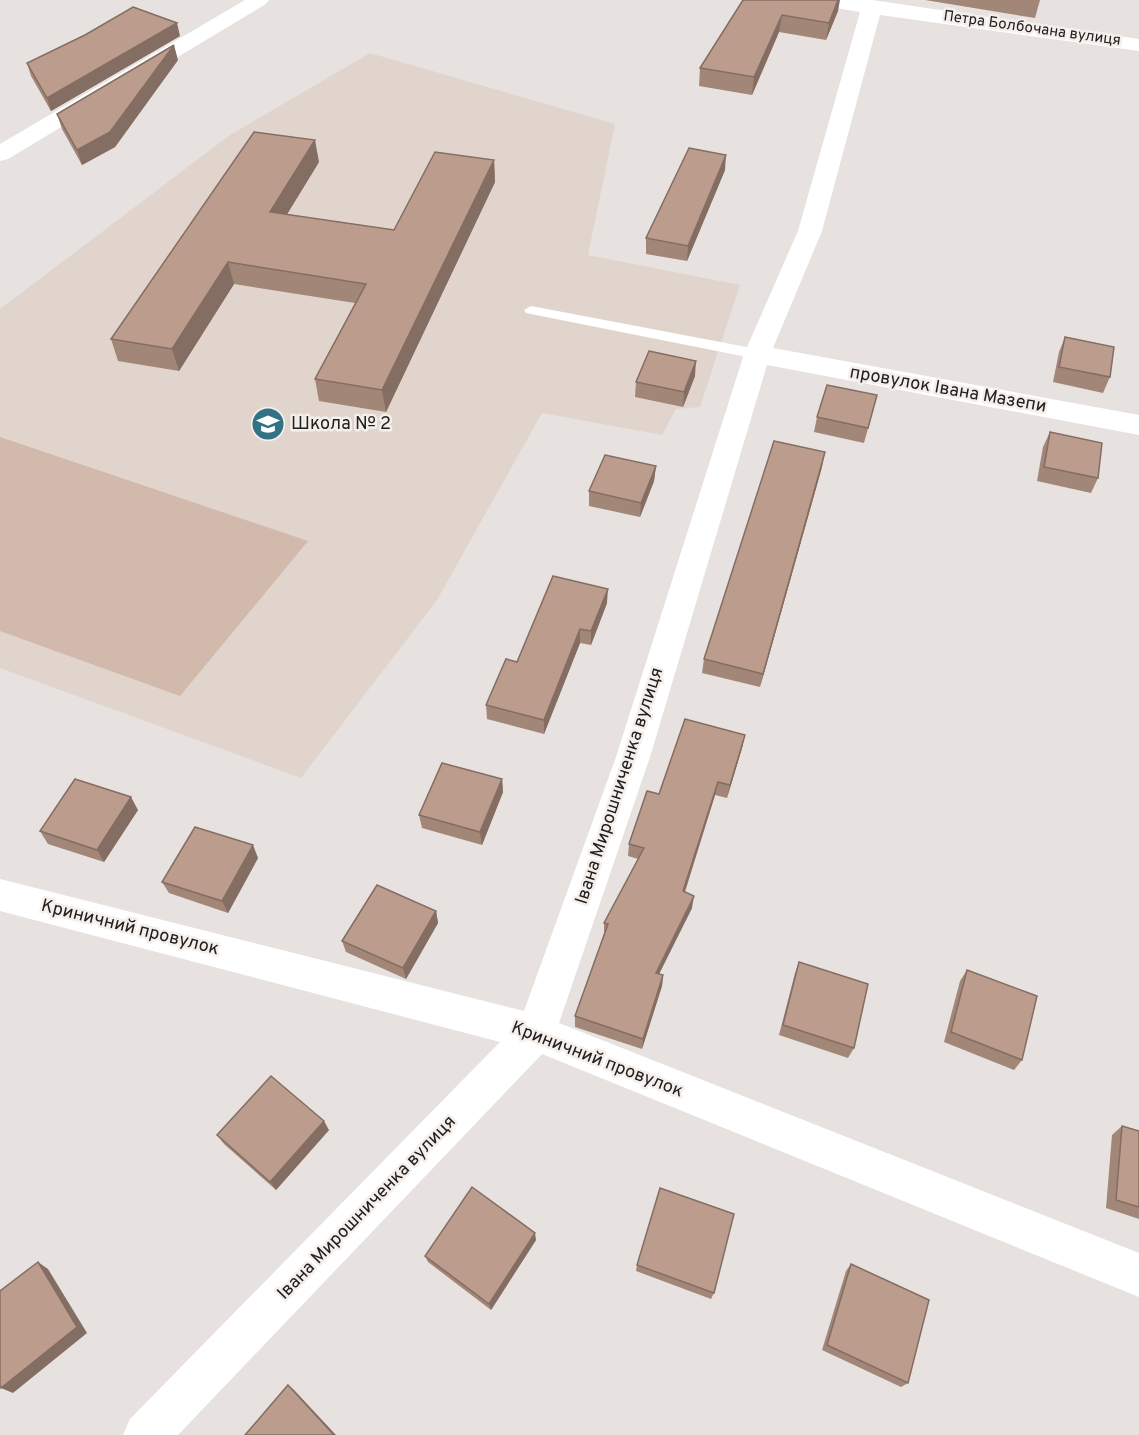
<svg xmlns="http://www.w3.org/2000/svg" width="1139" height="1435" viewBox="0 0 1139 1435" font-family="Overpass,sans-serif">
<rect width="100%" height="100%" fill="#e7e2df"/>
<path fill="#e1d4cd" d="M 370,53 L 615,124 L 588,255 L 740,285 L 700,407 L 676,409 L 662,435 L 542,413 L 437,600 L 301,778 L 0,668 L 0,309 L 230,135 Z"/>
<path fill="#d1b9ac" d="M 0,438 L 0,437 L 308,541 L 180,696 L 0,631 Z"/>
<g fill="none" stroke-linecap="round" stroke-linejoin="round">
<path fill="#fff" fill-rule="evenodd" d="M 531,306 L 757,349 L 764,354 L 757,359 L 526,313 L 524,310 Z"/>
<g fill="#fff" fill-rule="evenodd">
<path d="M 245,0 L 269,0 L 266,4 L 8,159 L 0,161 L 0,144 Z"/>
<path d="M 808,0 L 872,0 L 1139,39 L 1139,51 L 880,15 L 822,231 L 773,348 L 1139,415 L 1139,435 L 767,365 L 650,757 L 559,1023 L 1139,1253 L 1139,1297 L 542,1054 L 178,1435 L 123,1435 L 130,1419 L 500,1042 L 0,911 L 0,879 L 524,1011 L 616,757 L 744,354 L 798,231 L 860,12 L 811,4 Z"/>
</g>
</g>
<g fill="#a28678">
<path d="M 743,0 L 838,11 L 826,40 L 779,32 L 752,95 L 699,86 L 700,68 Z"/>
<path d="M 925,0 L 1040,0 L 1035,18 Z"/>
<path d="M 180,36 L 51,111 L 31,76 L 27,63 Z"/>
<path d="M 178,60 L 115,147 L 82,165 L 62,129 L 57,114 Z"/>
<path d="M 494,160 L 495,182 L 386,412 L 319,401 L 315,379 L 355,303 L 234,284 L 179,371 L 118,361 L 111,339 L 319,162 L 287,214 L 394,230 Z"/>
<path d="M 725,170 L 687,261 L 646,254 L 646,238 Z"/>
<path d="M 1065,337 L 1110,377 L 1103,393 L 1053,382 L 1059,352 Z"/>
<path d="M 695,376 L 683,407 L 635,397 L 636,382 Z"/>
<path d="M 877,395 L 864,443 L 814,432 L 817,417 Z"/>
<path d="M 1050,432 L 1098,478 L 1091,493 L 1037,481 L 1043,447 Z"/>
<path d="M 656,466 L 654,481 L 640,517 L 589,506 L 589,491 Z"/>
<path d="M 822,467 L 760,687 L 702,673 L 704,659 Z"/>
<path d="M 607,603 L 591,645 L 580,643 L 544,734 L 487,719 L 486,705 Z"/>
<path d="M 745,735 L 742,748 L 727,798 L 715,795 L 685,892 L 692,908 L 659,974 L 663,975 L 662,986 L 642,1049 L 575,1027 L 575,1016 L 604,934 L 604,923 L 638,859 L 628,856 L 629,844 L 659,794 Z"/>
<path d="M 502,779 L 503,792 L 482,845 L 422,828 L 419,815 Z"/>
<path d="M 138,810 L 104,862 L 48,844 L 40,831 Z"/>
<path d="M 258,858 L 228,913 L 169,893 L 162,882 Z"/>
<path d="M 436,911 L 438,923 L 406,979 L 346,952 L 342,941 Z"/>
<path d="M 799,962 L 854,1048 L 848,1058 L 779,1035 L 795,973 Z"/>
<path d="M 967,970 L 1022,1060 L 1014,1070 L 944,1042 L 960,981 Z"/>
<path d="M 1122,1126 L 1139,1131 L 1139,1219 L 1106,1208 L 1112,1135 Z"/>
<path d="M 329,1130 L 276,1190 L 224,1144 L 217,1135 Z"/>
<path d="M 536,1240 L 491,1310 L 428,1262 L 425,1256 Z"/>
<path d="M 851,1264 L 908,1383 L 901,1387 L 822,1350 L 846,1271 Z"/>
<path d="M 637,1265 L 714,1293 L 711,1299 L 636,1271 Z"/>
</g>
<g fill="#846d62">
<path d="M 838,0 L 840,0 L 838,11 L 826,40 L 829,23 Z"/>
<path d="M 782,15 L 779,32 L 752,95 L 754,77 Z"/>
<path d="M 177,23 L 180,36 L 51,111 L 47,98 Z"/>
<path d="M 174,45 L 178,60 L 115,147 L 82,165 L 77,150 Z"/>
<path d="M 315,140 L 319,162 L 275,234 L 270,212 Z"/>
<path d="M 726,155 L 725,170 L 687,261 L 688,246 Z"/>
<path d="M 494,160 L 495,182 L 386,412 L 382,390 Z"/>
<path d="M 228,262 L 234,284 L 179,371 L 172,349 Z"/>
<path d="M 696,361 L 695,376 L 683,407 L 684,392 Z"/>
<path d="M 825,452 L 822,467 L 760,687 L 763,674 Z"/>
<path d="M 656,466 L 654,481 L 640,517 L 641,503 Z"/>
<path d="M 608,589 L 607,603 L 591,645 L 591,631 Z"/>
<path d="M 580,629 L 580,643 L 544,734 L 544,720 Z"/>
<path d="M 745,735 L 742,748 L 727,798 L 730,785 Z"/>
<path d="M 502,779 L 503,792 L 482,845 L 480,832 Z"/>
<path d="M 718,782 L 715,795 L 681,903 L 683,891 Z"/>
<path d="M 131,797 L 138,810 L 104,862 L 97,850 Z"/>
<path d="M 253,845 L 258,858 L 228,913 L 222,901 Z"/>
<path d="M 694,896 L 692,908 L 654,984 L 656,973 Z"/>
<path d="M 436,911 L 438,923 L 406,979 L 403,968 Z"/>
<path d="M 663,975 L 662,986 L 642,1049 L 643,1039 Z"/>
<path d="M 324,1121 L 329,1130 L 276,1190 L 270,1182 Z"/>
<path d="M 535,1233 L 536,1240 L 491,1310 L 489,1304 Z"/>
<path d="M 38,1262 L 48,1269 L 87,1333 L 13,1393 L 1,1388 Z"/>
<path d="M 288,1385 L 294,1390 L 336,1435 L 334,1435 Z"/>
</g>
<g fill="#bc9c8c" stroke="#846d62" stroke-width="1.5">
<path d="M 743,0 L 838,0 L 829,23 L 782,15 L 754,77 L 700,68 Z"/>
<path d="M 133,7 L 177,23 L 47,98 L 27,63 L 85,35 Z"/>
<path d="M 174,45 L 110,132 L 77,150 L 57,114 Z"/>
<path d="M 254,132 L 315,140 L 270,212 L 394,230 L 435,152 L 494,160 L 382,390 L 315,379 L 366,284 L 228,262 L 172,349 L 111,339 Z"/>
<path d="M 689,148 L 726,155 L 688,246 L 646,238 Z"/>
<path d="M 1065,337 L 1114,347 L 1110,377 L 1059,367 Z"/>
<path d="M 649,351 L 696,361 L 684,392 L 636,382 Z"/>
<path d="M 827,385 L 877,395 L 868,428 L 817,417 Z"/>
<path d="M 1050,432 L 1102,443 L 1098,478 L 1044,467 Z"/>
<path d="M 774,441 L 825,452 L 763,674 L 704,659 Z"/>
<path d="M 605,455 L 656,466 L 641,503 L 589,491 Z"/>
<path d="M 553,576 L 608,589 L 591,631 L 580,629 L 544,720 L 486,705 L 506,659 L 517,662 Z"/>
<path d="M 685,719 L 745,735 L 730,785 L 718,782 L 683,891 L 694,896 L 656,973 L 663,975 L 643,1039 L 575,1016 L 608,924 L 604,923 L 644,848 L 629,844 L 647,791 L 659,794 Z"/>
<path d="M 442,763 L 502,779 L 480,832 L 419,815 Z"/>
<path d="M 75,779 L 131,797 L 97,850 L 40,831 Z"/>
<path d="M 195,827 L 253,845 L 222,901 L 162,882 Z"/>
<path d="M 377,885 L 436,911 L 403,968 L 342,941 Z"/>
<path d="M 799,962 L 868,984 L 854,1048 L 783,1025 Z"/>
<path d="M 967,970 L 1037,996 L 1022,1060 L 951,1032 Z"/>
<path d="M 271,1076 L 324,1121 L 270,1182 L 217,1135 Z"/>
<path d="M 1122,1126 L 1139,1131 L 1139,1207 L 1116,1200 Z"/>
<path d="M 472,1187 L 535,1233 L 489,1304 L 425,1256 Z"/>
<path d="M 660,1188 L 734,1214 L 714,1293 L 637,1265 Z"/>
<path d="M 38,1262 L 77,1327 L 1,1388 L 0,1385 L 0,1291 Z"/>
<path d="M 851,1264 L 929,1300 L 908,1383 L 827,1345 Z"/>
<path d="M 288,1385 L 334,1435 L 245,1435 Z"/>
</g>
<defs>
<g id="school-disc" transform="scale(1.725)"><circle r="9.5" fill="#317385" stroke="#f5efec"/><path d="M0-5L7-2L0 1L-7-2ZM-4 1L0 2.5L4 1V4Q0 6-4 4Z" fill="#fff"/></g>
</defs>
<g fill-rule="evenodd">
<use href="#school-disc" x="268" y="424"/>
</g>
<g text-anchor="middle" dominant-baseline="central" stroke-width="5" stroke-linejoin="round" paint-order="stroke">
<g font-size="15" fill="#22201f" stroke="#f5efec">
<text transform="translate(1032 29) rotate(8)">Петра Болбочана вулиця</text>
</g>
<g font-size="18" fill="#22201f" stroke="#f5efec">
<text transform="translate(948 390) rotate(10)">провулок Івана Мазепи</text>
<text transform="translate(620 786) rotate(-72)">Івана Мирошниченка вулиця</text>
<text transform="translate(130 928) rotate(14)">Криничний провулок</text>
<text transform="translate(597 1060) rotate(21)">Криничний провулок</text>
<text transform="translate(367 1208) rotate(-46)">Івана Мирошниченка вулиця</text>
</g>
<g font-size="18" fill="#22201f" stroke="#f5efec" text-anchor="start">
<text x="291" y="424">Школа № 2</text>
</g>
</g>
</svg>
